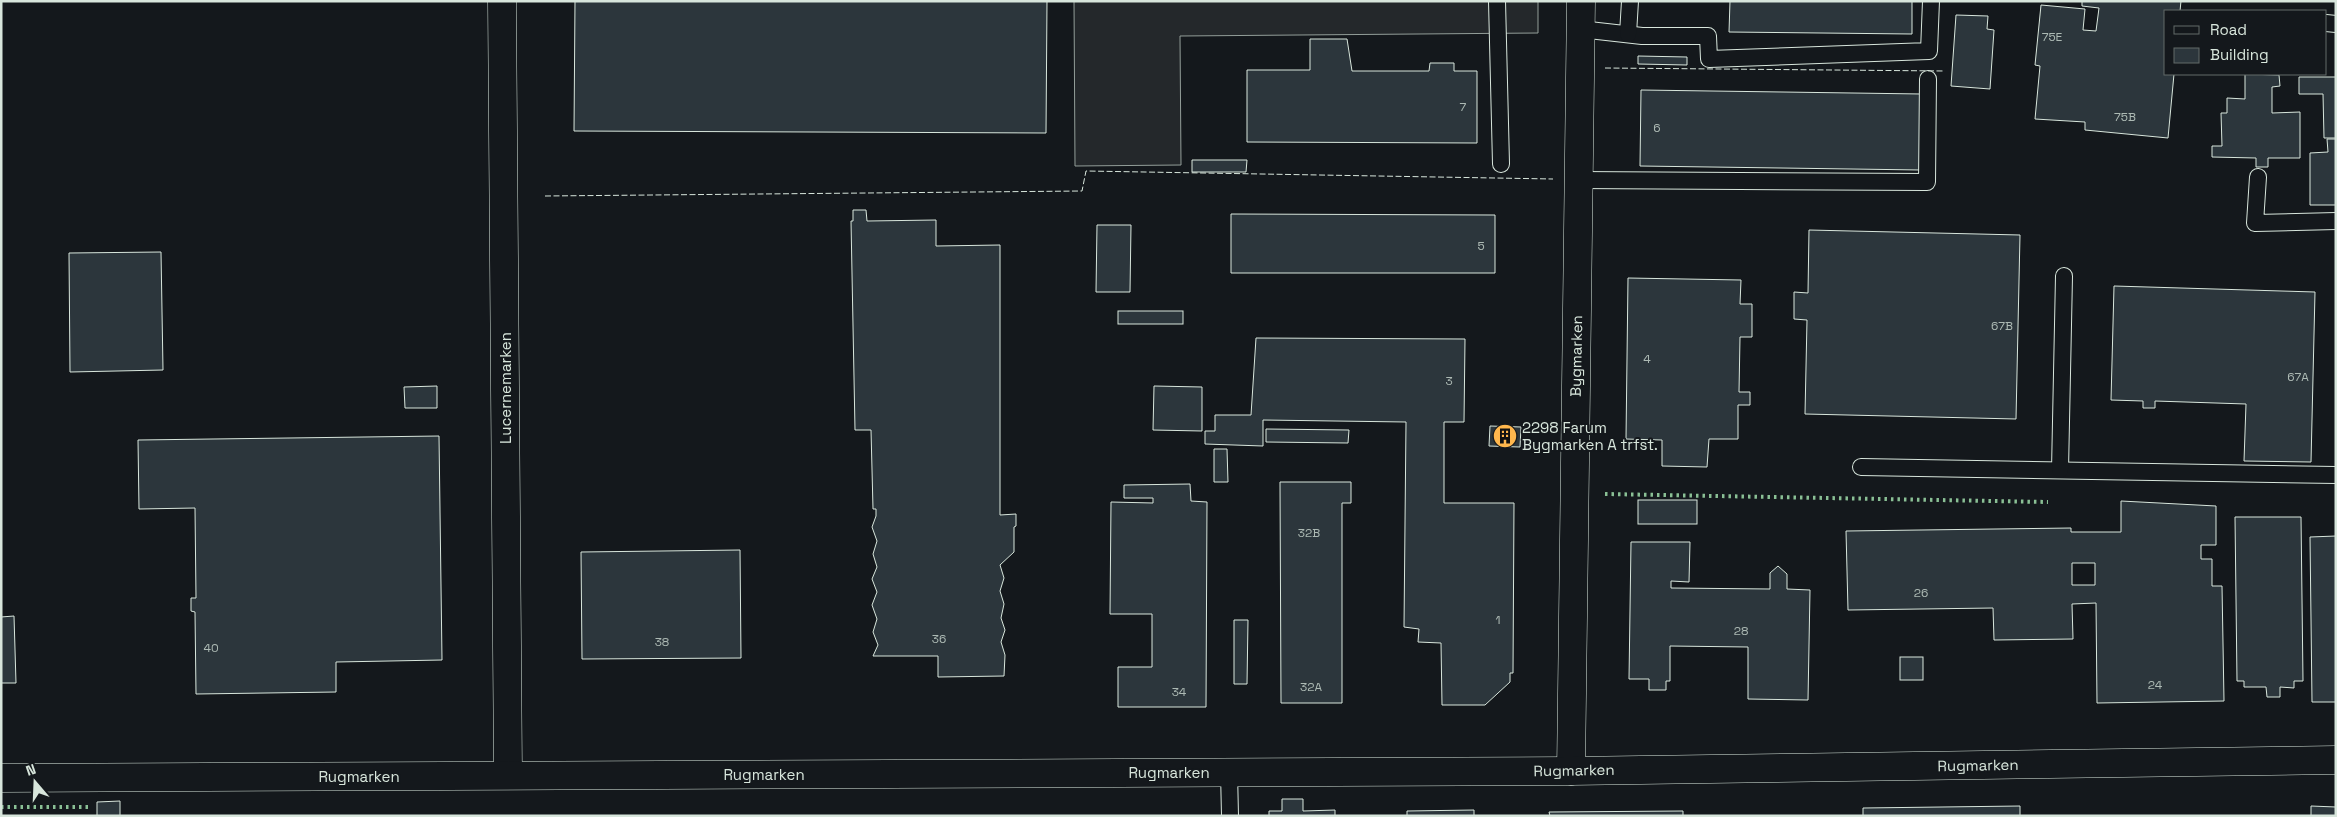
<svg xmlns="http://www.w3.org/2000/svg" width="2337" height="817" viewBox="0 0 2337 817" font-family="'Space Grotesk',sans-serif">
<rect width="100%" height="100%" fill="#14181c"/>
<path fill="#24282b" stroke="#939e99" d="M 1074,1 L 1538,1 L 1538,33 L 1180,36 L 1181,165 L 1075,166 Z"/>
<g fill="#2c363c" stroke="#d8e6dc" fill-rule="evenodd">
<path d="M 575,1 L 1047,1 L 1046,133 L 574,131 Z"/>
<path d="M 1730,1 L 1912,1 L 1912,34 L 1729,32 Z"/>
<path d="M 2082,1 L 2181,1 L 2180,11 L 2166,11 L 2166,74 L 2174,74 L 2168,138 L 2085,130 L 2085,122 L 2035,119 L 2040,66 L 2035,65 L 2041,5 L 2085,9 L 2083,30 L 2096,31 L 2099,8 L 2082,6 Z"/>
<path d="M 1956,15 L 1988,16 L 1987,29 L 1994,30 L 1990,89 L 1951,86 Z"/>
<path d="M 1310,39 L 1347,39 L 1352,71 L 1429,71 L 1430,63 L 1454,63 L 1454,71 L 1477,71 L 1477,143 L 1247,142 L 1247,70 L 1310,70 Z"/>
<path d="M 1638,56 L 1687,57 L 1687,65 L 1638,64 Z"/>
<path d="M 2245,74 L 2279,75 L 2280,86 L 2272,87 L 2272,113 L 2300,112 L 2300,158 L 2268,158 L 2268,167 L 2256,167 L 2256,158 L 2212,157 L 2212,146 L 2222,146 L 2221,113 L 2227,113 L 2227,98 L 2245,99 Z"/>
<path d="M 2299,77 L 2336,77 L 2336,138 L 2324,138 L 2323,94 L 2299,94 Z"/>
<path d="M 1641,90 L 1922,94 L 1921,170 L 1640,166 Z"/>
<path d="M 2327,139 L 2336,139 L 2336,205 L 2310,205 L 2310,153 L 2328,152 Z"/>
<path d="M 1192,160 L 1247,160 L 1246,172 L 1192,172 Z"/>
<path d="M 853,210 L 866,210 L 867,221 L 936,220 L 936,246 L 1000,245 L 1000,515 L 1016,514 L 1016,526 L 1014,527 L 1014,552 L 1000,565 L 1004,578 L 1000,591 L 1004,604 L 1001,618 L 1005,630 L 1001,642 L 1005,655 L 1004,676 L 938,677 L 938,656 L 873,656 L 878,645 L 873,632 L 877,619 L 872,605 L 877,592 L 872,579 L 877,567 L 873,554 L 877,541 L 872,527 L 876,516 L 876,509 L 873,509 L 871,430 L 855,430 L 851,221 L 853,221 Z"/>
<path d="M 1231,214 L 1495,215 L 1495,273 L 1231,273 Z"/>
<path d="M 1097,225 L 1131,225 L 1130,292 L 1096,292 Z"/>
<path d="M 1809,230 L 2020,235 L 2016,419 L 1805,414 L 1807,320 L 1794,319 L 1794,292 L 1808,293 Z"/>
<path d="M 161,252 L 163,370 L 70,372 L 69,253 Z"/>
<path d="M 1628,278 L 1741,280 L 1740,304 L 1752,304 L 1752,337 L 1740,337 L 1739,392 L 1750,392 L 1750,405 L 1738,405 L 1738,439 L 1709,439 L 1707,467 L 1662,466 L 1662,440 L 1626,439 Z"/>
<path d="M 2114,286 L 2315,292 L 2311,462 L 2244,461 L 2246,404 L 2155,401 L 2155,408 L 2143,408 L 2143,401 L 2111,400 Z"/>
<rect x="1118" y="311" width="65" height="13"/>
<path d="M 1256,338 L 1465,339 L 1464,422 L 1444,422 L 1444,503 L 1514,503 L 1513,673 L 1510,673 L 1510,682 L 1485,705 L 1442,705 L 1441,643 L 1418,642 L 1419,629 L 1404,627 L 1406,422 L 1263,420 L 1263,446 L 1205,444 L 1205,431 L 1215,431 L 1215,415 L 1251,415 Z"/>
<path d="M 437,386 L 437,408 L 405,408 L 404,387 Z"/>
<path d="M 1154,386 L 1202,387 L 1202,431 L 1153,430 Z"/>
<path d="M 1490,426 L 1521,427 L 1520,447 L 1489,446 Z"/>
<path d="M 1266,429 L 1349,430 L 1348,443 L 1266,442 Z"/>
<path d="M 439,436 L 442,660 L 336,662 L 336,692 L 196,694 L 195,612 L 191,611 L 191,598 L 196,598 L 195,508 L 139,509 L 138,440 Z"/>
<path d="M 1214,449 L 1227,449 L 1228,482 L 1214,482 Z"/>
<path d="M 1280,482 L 1351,482 L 1351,503 L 1342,503 L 1342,703 L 1281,703 Z"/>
<path d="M 1190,484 L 1191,501 L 1207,502 L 1206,707 L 1118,707 L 1118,667 L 1152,667 L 1152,614 L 1110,614 L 1111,502 L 1153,503 L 1153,498 L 1124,498 L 1124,485 Z"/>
<rect x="1638" y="500" width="59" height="24"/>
<path d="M 2121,501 L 2216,506 L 2216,545 L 2201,545 L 2201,559 L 2212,559 L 2212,586 L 2222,586 L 2224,701 L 2097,703 L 2096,603 L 2072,604 L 2073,639 L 1994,640 L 1993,608 L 1848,610 L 1846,531 L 2071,528 L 2071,532 L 2121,532 ZM 2072,563 L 2095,563 L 2095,585 L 2072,585 Z"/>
<path d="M 2235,517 L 2301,517 L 2303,681 L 2294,681 L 2294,688 L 2280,687 L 2280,697 L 2267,697 L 2266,687 L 2244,687 L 2244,681 L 2237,681 Z"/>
<path d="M 2336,536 L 2336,702 L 2312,702 L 2310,537 Z"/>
<path d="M 1631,542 L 1690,542 L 1689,582 L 1671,581 L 1671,588 L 1770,589 L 1770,573 L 1778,566 L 1787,574 L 1787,589 L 1810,590 L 1808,700 L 1748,699 L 1748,647 L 1670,646 L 1670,681 L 1666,681 L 1666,690 L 1649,690 L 1649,679 L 1629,679 Z"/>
<path d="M 740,550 L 741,658 L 582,659 L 581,552 Z"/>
<path d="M 14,616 L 16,683 L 1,683 L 1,617 Z"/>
<path d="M 1234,620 L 1248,620 L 1247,684 L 1234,684 Z"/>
<rect x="1900" y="657" width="23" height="23"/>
<path d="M 1282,799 L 1303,799 L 1303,811 L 1335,810 L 1335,816 L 1269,816 L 1269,811 L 1282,811 Z"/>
<path d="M 120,801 L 120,816 L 97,816 L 97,802 Z"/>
<path d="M 2020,806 L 2020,816 L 1863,816 L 1863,808 Z"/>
<path d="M 2311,806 L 2336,807 L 2336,816 L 2311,816 Z"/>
<path d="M 1474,810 L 1474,816 L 1407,816 L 1407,811 Z"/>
<path d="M 1683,811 L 1683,816 L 1550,816 L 1549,812 Z"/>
</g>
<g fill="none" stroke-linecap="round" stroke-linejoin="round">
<g stroke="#d8e6dc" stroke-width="18">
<g id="lane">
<path d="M 1497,1 L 1501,164"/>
<path d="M 2326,23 L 2336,24"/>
<path d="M 1580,29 L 1642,36 L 1708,36 L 1709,59 L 1929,51 L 1931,1"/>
<path d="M 1628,34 L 1630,1"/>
<path d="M 2258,177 L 2255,223 L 2336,221"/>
<path d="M 1578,180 L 1927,182 L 1928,79"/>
<path d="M 1861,467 L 2336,475"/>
<path d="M 2060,470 L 2064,276"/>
<path d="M 1229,772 L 1230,816"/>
</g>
</g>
<g stroke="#d8e6dc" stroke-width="29">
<g id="street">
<path d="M 502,1 L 508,775"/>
<path d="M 1571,771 L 1581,1"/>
<path d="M 1,778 L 1571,771 L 2336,760"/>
</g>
</g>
<use href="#lane" stroke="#14181c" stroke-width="16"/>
<use href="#street" stroke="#14181c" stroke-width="28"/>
<g stroke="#8ac095" stroke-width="4" stroke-dasharray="2.5 4" stroke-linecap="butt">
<path d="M 1605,494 L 2048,502"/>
<path d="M 1,807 L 88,807"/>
</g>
<g stroke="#d8e6dc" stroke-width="1" stroke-dasharray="6 2.5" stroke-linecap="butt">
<path d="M 1605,68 L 1945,71"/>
<path d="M 545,196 L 1082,191 L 1086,171 L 1553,179"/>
</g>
</g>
<defs>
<g id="building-disc" transform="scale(1.25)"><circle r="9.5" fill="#ffb74d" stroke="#14181c"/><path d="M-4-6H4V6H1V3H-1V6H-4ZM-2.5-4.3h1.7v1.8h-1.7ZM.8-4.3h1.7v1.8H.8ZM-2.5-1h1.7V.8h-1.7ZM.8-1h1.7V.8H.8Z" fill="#111"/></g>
</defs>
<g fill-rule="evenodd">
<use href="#building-disc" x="1505" y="436"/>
</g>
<g text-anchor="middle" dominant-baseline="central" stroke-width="4" stroke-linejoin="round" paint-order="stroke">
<g font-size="12" fill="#adbab4">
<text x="2052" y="37">75E</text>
<text x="1463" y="107">7</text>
<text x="2125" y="117">75B</text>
<text x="1657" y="128">6</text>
<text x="1481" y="246">5</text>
<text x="2002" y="326">67B</text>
<text x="1647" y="359">4</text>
<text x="2298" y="377">67A</text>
<text x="1449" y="381">3</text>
<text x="1309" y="533">32B</text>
<text x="1921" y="593">26</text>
<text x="1498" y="620">1</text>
<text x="1741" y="631">28</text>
<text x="939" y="639">36</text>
<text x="662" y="642">38</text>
<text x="211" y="648">40</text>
<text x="2155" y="685">24</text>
<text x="1311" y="687">32A</text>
<text x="1179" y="692">34</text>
</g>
<g font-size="15" fill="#d8e6dc" stroke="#14181c">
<text transform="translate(1576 356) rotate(-89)">Bygmarken</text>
<text transform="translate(505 388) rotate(-90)">Lucernemarken</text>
<text transform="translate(1978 765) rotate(-1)">Rugmarken</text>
<text transform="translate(1574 770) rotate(-1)">Rugmarken</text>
<text x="1169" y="772">Rugmarken</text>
<text x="764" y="774">Rugmarken</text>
<text x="359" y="776">Rugmarken</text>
</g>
<g font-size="15" fill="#d8e6dc" stroke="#14181c" text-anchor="start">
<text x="1522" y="427">2298 Farum<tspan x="1522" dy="17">Bygmarken A trfst.</tspan></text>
</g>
</g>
<rect width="2337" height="817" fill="none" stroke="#d8e6dc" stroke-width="5"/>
<rect x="2164" y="10" width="162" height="65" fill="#14181c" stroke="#626a69"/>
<rect x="2174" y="26" width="25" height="8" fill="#14181c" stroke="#626a69"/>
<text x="2210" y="35" font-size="15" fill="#d8e6dc">Road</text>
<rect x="2174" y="48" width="25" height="15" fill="#2c363c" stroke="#626a69"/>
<text x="2210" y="60" font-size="15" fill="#d8e6dc">Building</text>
<g transform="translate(35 782) rotate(341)" stroke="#14181c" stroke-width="4" paint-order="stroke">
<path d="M0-4L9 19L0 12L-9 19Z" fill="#d8e6dc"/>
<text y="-8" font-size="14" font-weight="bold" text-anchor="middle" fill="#d8e6dc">N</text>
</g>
</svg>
